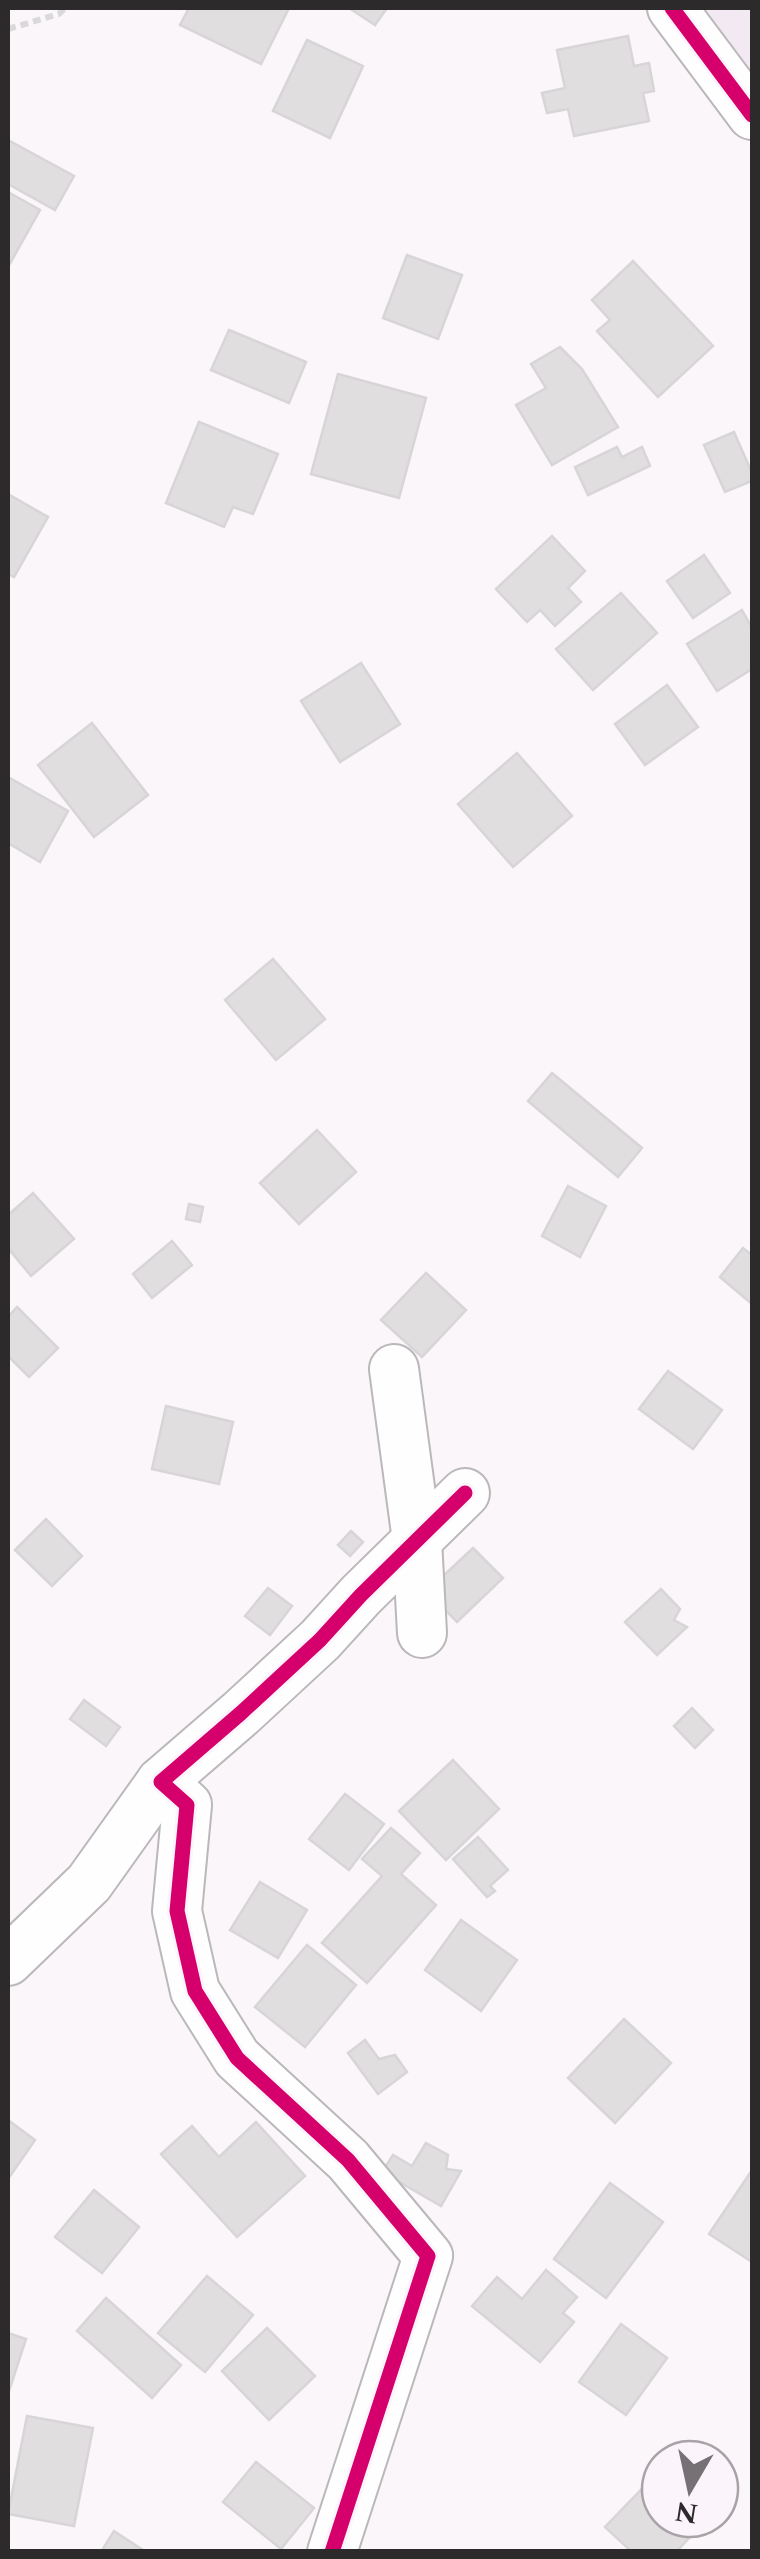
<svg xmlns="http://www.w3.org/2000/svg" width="760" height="2559" viewBox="0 0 760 2559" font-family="Spectral,serif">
<rect width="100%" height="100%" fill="#faf6fa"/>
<path fill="#f3e9f2" d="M 676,8 L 752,8 L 752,134 Z"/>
<g fill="#e1dee0" stroke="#d8d5d8" stroke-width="2.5">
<path d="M 189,8 L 289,8 L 261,64 L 180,25 Z"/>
<path d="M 349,8 L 387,8 L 375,25 Z"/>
<path d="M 628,36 L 634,66 L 649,63 L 654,91 L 643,93 L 649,121 L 574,136 L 568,109 L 547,113 L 542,93 L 565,88 L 557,50 Z"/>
<path d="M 307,40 L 363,66 L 330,138 L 273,111 Z"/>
<path d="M 8,140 L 74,176 L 55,210 L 8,184 Z"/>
<path d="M 8,192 L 40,210 L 8,267 Z"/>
<path d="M 407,255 L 462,275 L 438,339 L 383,318 Z"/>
<path d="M 633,261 L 713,346 L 658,397 L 597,331 L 610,320 L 592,300 Z"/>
<path d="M 229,330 L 306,362 L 289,403 L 211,370 Z"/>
<path d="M 560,347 L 582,369 L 618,427 L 552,465 L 516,405 L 546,388 L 531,364 Z"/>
<path d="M 338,374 L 426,398 L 399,498 L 311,474 Z"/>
<path d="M 199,422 L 278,454 L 253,514 L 233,507 L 224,527 L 166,503 Z"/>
<path d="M 734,432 L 752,473 L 752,481 L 725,492 L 704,445 Z"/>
<path d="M 617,447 L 622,457 L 642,447 L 650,466 L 588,495 L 575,467 Z"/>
<path d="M 8,494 L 48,517 L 14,577 L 8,574 Z"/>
<path d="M 552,536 L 585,571 L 568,588 L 581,602 L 555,626 L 540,610 L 527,622 L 496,589 Z"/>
<path d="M 704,555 L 730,593 L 693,618 L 667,581 Z"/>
<path d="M 621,593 L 657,633 L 593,690 L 556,649 Z"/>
<path d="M 742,610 L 752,628 L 752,669 L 717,691 L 687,644 Z"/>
<path d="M 361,663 L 400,724 L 340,762 L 301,701 Z"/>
<path d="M 667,685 L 698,727 L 645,765 L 615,724 Z"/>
<path d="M 92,723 L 148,795 L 94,837 L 38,765 Z"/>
<path d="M 517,753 L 572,816 L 513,867 L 458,804 Z"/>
<path d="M 8,777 L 68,811 L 40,862 L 8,843 Z"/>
<path d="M 273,959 L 325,1019 L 276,1060 L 225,1000 Z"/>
<path d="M 552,1073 L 642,1148 L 618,1177 L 528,1101 Z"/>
<path d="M 317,1130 L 356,1172 L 299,1224 L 260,1183 Z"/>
<path d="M 568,1186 L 606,1206 L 580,1257 L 542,1236 Z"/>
<path d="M 33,1193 L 74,1239 L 31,1276 L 8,1248 L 8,1215 Z"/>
<path d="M 189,1204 L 203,1207 L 200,1222 L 186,1219 Z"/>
<path d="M 172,1241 L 192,1265 L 152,1298 L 133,1274 Z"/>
<path d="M 743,1248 L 752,1255 L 752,1304 L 720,1277 Z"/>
<path d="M 426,1273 L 466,1310 L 422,1357 L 381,1320 Z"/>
<path d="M 17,1307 L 58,1348 L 29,1377 L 8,1356 L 8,1317 Z"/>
<path d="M 668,1371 L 722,1410 L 693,1449 L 639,1409 Z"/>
<path d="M 166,1406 L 233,1422 L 219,1484 L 152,1469 Z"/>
<path d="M 46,1519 L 82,1556 L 52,1586 L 15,1550 Z"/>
<path d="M 351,1531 L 363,1542 L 350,1556 L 338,1545 Z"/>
<path d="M 473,1548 L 503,1578 L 457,1622 L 427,1591 Z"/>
<path d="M 268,1588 L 292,1606 L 270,1635 L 245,1616 Z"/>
<path d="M 661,1589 L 680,1609 L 674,1620 L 687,1627 L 657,1655 L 625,1622 Z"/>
<path d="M 84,1700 L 120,1727 L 106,1746 L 70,1719 Z"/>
<path d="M 692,1708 L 713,1730 L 695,1748 L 674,1726 Z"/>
<path d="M 453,1760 L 499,1809 L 446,1860 L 399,1811 Z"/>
<path d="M 345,1794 L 384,1824 L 349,1870 L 309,1839 Z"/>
<path d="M 391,1828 L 420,1853 L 401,1874 L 436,1905 L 367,1983 L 322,1943 L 382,1876 L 362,1859 Z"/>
<path d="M 478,1837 L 508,1870 L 490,1886 L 495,1891 L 487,1897 L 453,1859 Z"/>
<path d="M 260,1882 L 307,1910 L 278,1958 L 230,1930 Z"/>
<path d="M 461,1920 L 517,1960 L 481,2011 L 425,1970 Z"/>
<path d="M 307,1945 L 356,1985 L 305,2047 L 255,2007 Z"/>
<path d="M 624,2019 L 671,2063 L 615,2123 L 568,2078 Z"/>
<path d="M 365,2040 L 379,2059 L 395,2055 L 407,2072 L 378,2094 L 348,2053 Z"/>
<path d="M 8,2120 L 35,2140 L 8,2179 Z"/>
<path d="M 256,2122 L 305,2176 L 237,2237 L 161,2154 L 192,2126 L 219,2157 Z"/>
<path d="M 426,2143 L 448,2155 L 446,2169 L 461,2171 L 441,2206 L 382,2172 L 393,2155 L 412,2166 Z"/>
<path d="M 752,2170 L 752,2262 L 709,2234 Z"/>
<path d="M 610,2183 L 663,2222 L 606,2298 L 554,2259 Z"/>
<path d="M 94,2190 L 139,2227 L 102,2273 L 55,2237 Z"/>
<path d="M 546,2270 L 577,2297 L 563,2313 L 574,2322 L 540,2362 L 472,2306 L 497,2277 L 522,2299 Z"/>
<path d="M 207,2276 L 253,2315 L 205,2372 L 158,2333 Z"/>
<path d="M 106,2298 L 181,2365 L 152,2398 L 77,2331 Z"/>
<path d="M 621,2324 L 667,2358 L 626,2415 L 579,2382 Z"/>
<path d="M 267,2328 L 315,2376 L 269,2420 L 222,2371 Z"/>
<path d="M 8,2333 L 26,2339 L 8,2394 Z"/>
<path d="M 27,2416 L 93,2428 L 74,2526 L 8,2514 Z"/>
<path d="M 256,2462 L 314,2508 L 281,2549 L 223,2502 Z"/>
<path d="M 660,2470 L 660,2519 L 707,2519 L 676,2552 L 632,2552 L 605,2527 Z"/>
<path d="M 114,2531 L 146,2552 L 101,2552 Z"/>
</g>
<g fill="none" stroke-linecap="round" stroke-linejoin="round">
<g stroke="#bbb8bb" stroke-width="52">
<g id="street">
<path d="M 672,8 L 752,115"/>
<path d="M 394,1369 L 417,1540 L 422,1633"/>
<path d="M 8,1961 L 89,1883 L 161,1782"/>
<path d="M 332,2552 L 428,2256 L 348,2160 L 237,2058 L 195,1991 L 177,1911 L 187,1805 L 161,1782 L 241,1713 L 320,1640 L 361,1595 L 465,1493"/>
</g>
</g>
<path stroke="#dad9da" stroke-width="6" stroke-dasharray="8 5" stroke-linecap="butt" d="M 8,29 L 59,14 L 65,8"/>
<use href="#street" stroke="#fefefe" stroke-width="48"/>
<g stroke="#fcf4fb" stroke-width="21">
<g id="cycleway">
<path d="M 672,8 L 752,115"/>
<path d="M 332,2552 L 428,2256 L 348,2160 L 237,2058 L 195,1991 L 177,1911 L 187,1805 L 161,1782 L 241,1713 L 320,1640 L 361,1595 L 465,1493"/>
</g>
</g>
<use href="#cycleway" stroke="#d6006c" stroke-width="15"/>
</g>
<rect width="760" height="2559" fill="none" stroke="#2d2a2c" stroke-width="20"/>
<g transform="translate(690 2489) rotate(189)"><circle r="48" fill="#fcf4fb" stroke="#a9a3a8" stroke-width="2.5"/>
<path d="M0-8L18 38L0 25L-18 38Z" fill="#757174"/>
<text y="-15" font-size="28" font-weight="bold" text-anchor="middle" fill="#2d2a2c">N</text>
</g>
</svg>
